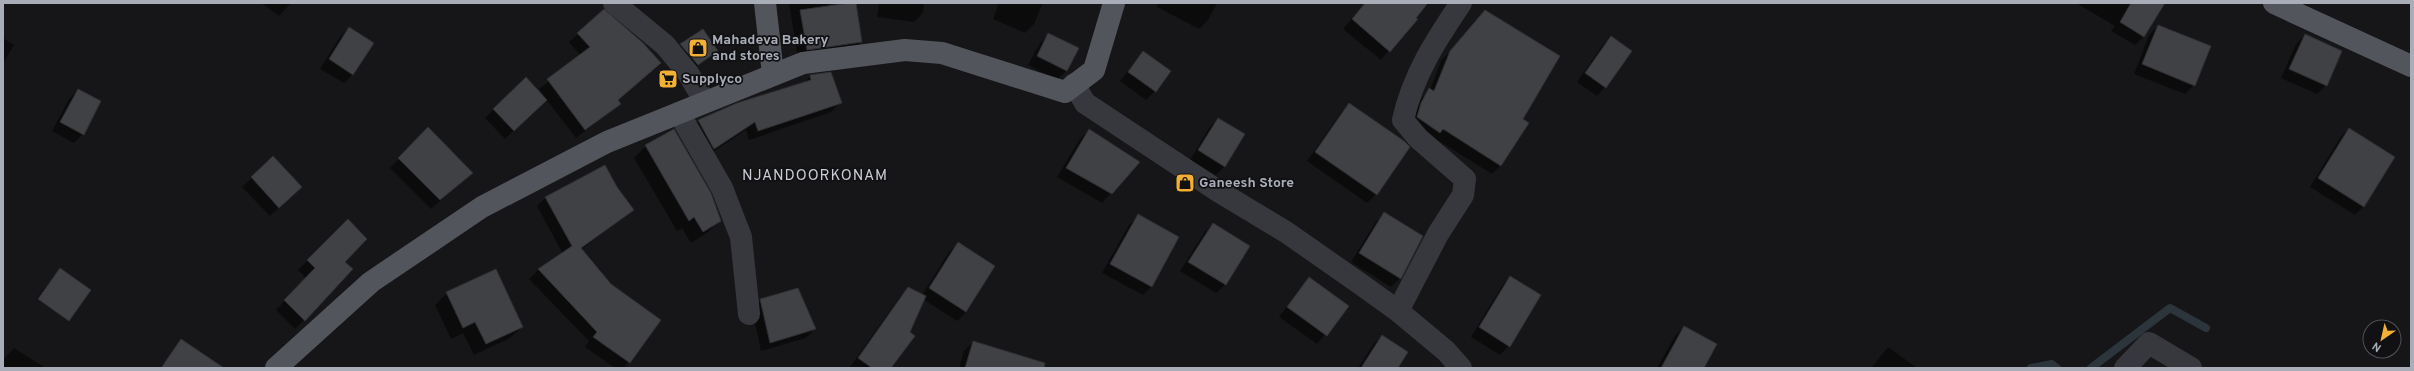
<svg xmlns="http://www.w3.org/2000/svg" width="2414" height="371" viewBox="0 0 2414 371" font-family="Overpass,sans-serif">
<rect width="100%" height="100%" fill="#161618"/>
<g fill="#0007">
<path d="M 261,3 L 291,3 L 279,16 Z"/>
<path d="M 789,3 L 829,3 L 830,7 L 861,42 L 852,51 L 798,58 Z"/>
<path d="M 879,3 L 924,3 L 923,13 L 914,22 L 877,17 Z"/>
<path d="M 999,3 L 1043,3 L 1034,24 L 1025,33 L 993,19 Z"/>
<path d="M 1159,3 L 1217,3 L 1208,20 L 1199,29 L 1157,7 Z"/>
<path d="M 1365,3 L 1427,3 L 1381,60 L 1343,29 Z"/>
<path d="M 2076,3 L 2161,3 L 2144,36 L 2135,45 L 2111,31 L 2115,26 Z"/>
<path d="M 604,11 L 617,101 L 620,104 L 576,138 L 546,99 L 505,139 L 485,118 L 494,109 L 544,96 L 539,89 L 581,56 L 569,42 Z"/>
<path d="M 1484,12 L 1522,119 L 1501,165 L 1492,174 L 1434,138 L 1408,126 L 1421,99 L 1430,90 L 1441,61 Z"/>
<path d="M 2158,26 L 2194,85 L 2185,94 L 2134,74 L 2149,35 Z"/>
<path d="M 349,28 L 353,74 L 344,83 L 320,69 L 340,37 Z"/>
<path d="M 1049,34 L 1077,49 L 1066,71 L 1057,80 L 1028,65 L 1040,43 Z"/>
<path d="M 2305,35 L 2326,85 L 2317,94 L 2281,78 L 2296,44 Z"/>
<path d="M 3,38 L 14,45 L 3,63 Z"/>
<path d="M 1611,38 L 1605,87 L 1597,96 L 1577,82 L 1602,46 Z"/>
<path d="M 681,45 L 717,50 L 693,69 L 676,50 Z"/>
<path d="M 1144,52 L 1155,91 L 1146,100 L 1120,81 Z"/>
<path d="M 811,76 L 840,103 L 831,112 L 749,140 L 746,130 L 705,157 L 689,130 L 698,121 L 737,104 L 803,84 Z"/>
<path d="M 78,90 L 83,134 L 74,143 L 52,131 L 69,99 Z"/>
<path d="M 1350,104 L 1376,194 L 1367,203 L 1307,161 L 1341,113 Z"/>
<path d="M 1218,119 L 1225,166 L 1216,175 L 1190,160 L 1209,128 Z"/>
<path d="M 2349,129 L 2364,206 L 2355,215 L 2310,187 L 2340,138 Z"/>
<path d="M 1089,130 L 1139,162 L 1102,203 L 1057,177 L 1080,139 Z"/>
<path d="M 419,138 L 472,173 L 431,209 L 390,168 Z"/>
<path d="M 646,146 L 720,221 L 708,232 L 691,243 L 682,228 L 677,231 L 634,158 Z"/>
<path d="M 273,157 L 291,196 L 270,216 L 242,187 Z"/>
<path d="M 616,187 L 632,210 L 581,250 L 610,284 L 660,320 L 624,368 L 615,368 L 585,347 L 589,341 L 529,279 L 538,270 L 563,254 L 537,206 L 546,197 Z"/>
<path d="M 1384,214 L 1400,278 L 1391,287 L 1351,262 L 1375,223 Z"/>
<path d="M 1138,216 L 1152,286 L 1143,295 L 1102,273 L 1129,225 Z"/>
<path d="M 348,220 L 343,262 L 304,320 L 295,329 L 276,310 L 306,278 L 298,270 Z"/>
<path d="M 1213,224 L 1249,246 L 1225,285 L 1216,293 L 1180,271 L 1204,233 Z"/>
<path d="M 958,243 L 994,267 L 966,312 L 957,321 L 923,299 L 890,368 L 850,367 L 899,298 L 908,289 L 922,295 L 949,252 Z"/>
<path d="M 60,269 L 68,317 L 38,297 Z"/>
<path d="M 1510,277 L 1509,346 L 1500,355 L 1471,337 L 1502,286 Z"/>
<path d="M 1309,278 L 1348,306 L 1317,344 L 1279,317 Z"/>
<path d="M 447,293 L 522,327 L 510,338 L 474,355 L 463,333 L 451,339 L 435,305 Z"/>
<path d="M 761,300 L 815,329 L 806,338 L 761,351 L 752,309 Z"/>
<path d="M 1684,327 L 1703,368 L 1657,368 L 1675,336 Z"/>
<path d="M 1382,336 L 1397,368 L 1358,368 L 1373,345 Z"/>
<path d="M 181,340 L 222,368 L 160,368 Z"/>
<path d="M 973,342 L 1018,368 L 959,368 L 964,351 Z"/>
<path d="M 1888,347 L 1917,368 L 1871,368 Z"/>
<path d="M 14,348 L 44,367 L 44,368 L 3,368 L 3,360 Z"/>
</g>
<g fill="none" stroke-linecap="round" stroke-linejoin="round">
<g stroke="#2c353c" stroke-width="8">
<path d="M 2031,368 L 2052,364 L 2057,368"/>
<path d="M 2091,368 L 2170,308 L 2206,328"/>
</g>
</g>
<g fill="#404145" stroke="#303034">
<path d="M 849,3 L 856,3 L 862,42 L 807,50 L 800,10 Z"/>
<path d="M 1365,3 L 1428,3 L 1416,18 L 1418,19 L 1390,52 L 1352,19 Z"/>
<path d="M 2131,3 L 2165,3 L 2144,37 L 2120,22 Z"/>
<path d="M 604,9 L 643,43 L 661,63 L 618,100 L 621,104 L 585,130 L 547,79 L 590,47 L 577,33 Z"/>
<path d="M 1485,10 L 1560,56 L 1523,119 L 1529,123 L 1501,166 L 1443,129 L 1440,133 L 1417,117 L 1421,103 L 1429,88 L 1434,91 L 1450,51 Z"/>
<path d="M 2158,25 L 2211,46 L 2195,86 L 2142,64 Z"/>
<path d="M 349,27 L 374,43 L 353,75 L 329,59 Z"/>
<path d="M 703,29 L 718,51 L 698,65 L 680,44 Z"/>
<path d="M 1048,33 L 1079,48 L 1067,71 L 1037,56 Z"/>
<path d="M 2305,34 L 2342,51 L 2327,86 L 2289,69 Z"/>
<path d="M 1611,36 L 1632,51 L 1606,88 L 1585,73 Z"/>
<path d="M 1143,51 L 1171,71 L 1156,92 L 1128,72 Z"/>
<path d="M 831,72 L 842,103 L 758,131 L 755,122 L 714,149 L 698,120 L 737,103 L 811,80 L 810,75 Z"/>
<path d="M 526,77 L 547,100 L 514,131 L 493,109 Z"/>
<path d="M 78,89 L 101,101 L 84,135 L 60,122 Z"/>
<path d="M 1349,103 L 1404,141 L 1410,147 L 1377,195 L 1315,152 Z"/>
<path d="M 1218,118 L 1245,134 L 1225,167 L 1198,150 Z"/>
<path d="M 428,127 L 473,173 L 440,200 L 398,158 Z"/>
<path d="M 2349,128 L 2395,157 L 2364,207 L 2318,178 Z"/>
<path d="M 674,129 L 711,193 L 721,221 L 703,232 L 694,217 L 689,221 L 645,145 Z"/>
<path d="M 1089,129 L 1140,162 L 1112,194 L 1066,168 Z"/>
<path d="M 273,156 L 302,187 L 279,208 L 251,177 Z"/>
<path d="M 605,165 L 617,187 L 634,210 L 581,248 L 611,284 L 661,320 L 630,363 L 593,337 L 597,332 L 538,269 L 572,246 L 545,197 Z"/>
<path d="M 1384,212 L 1423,236 L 1401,279 L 1359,253 Z"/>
<path d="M 1138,214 L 1179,237 L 1152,287 L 1110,264 Z"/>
<path d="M 348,219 L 367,239 L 345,262 L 353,269 L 305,321 L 284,300 L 315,268 L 307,260 Z"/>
<path d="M 1213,223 L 1250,246 L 1226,285 L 1188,262 Z"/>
<path d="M 958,242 L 995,266 L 966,312 L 929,288 Z"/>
<path d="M 60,268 L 91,290 L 69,321 L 38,299 Z"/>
<path d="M 496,269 L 523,327 L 486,344 L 475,322 L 463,328 L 446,292 Z"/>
<path d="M 1510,276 L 1541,295 L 1510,347 L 1479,327 Z"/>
<path d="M 1309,277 L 1349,306 L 1327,336 L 1287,307 Z"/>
<path d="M 908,287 L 926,296 L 910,332 L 915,336 L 891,368 L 872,368 L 858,358 Z"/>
<path d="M 798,288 L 816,329 L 770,343 L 760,299 Z"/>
<path d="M 1684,326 L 1717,344 L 1704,368 L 1661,368 Z"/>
<path d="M 1382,335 L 1408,352 L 1398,368 L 1361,368 Z"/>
<path d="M 181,339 L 224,368 L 161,368 Z"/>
<path d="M 973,341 L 1045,363 L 1044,368 L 965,368 Z"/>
</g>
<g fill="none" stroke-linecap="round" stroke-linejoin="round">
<g stroke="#37383d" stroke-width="22">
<path d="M 614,3 L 665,45 L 688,73 L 705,102"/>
<path d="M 1074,84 L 1085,103 L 1218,191 L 1286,232 L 1359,283 L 1398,311 L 1446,351 L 1461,368"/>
<path d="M 679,113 L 722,188 L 741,237 L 749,314"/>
<path d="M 1398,311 L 1438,234 L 1463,195 L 1465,179 L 1418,138 L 1403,120 C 1413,75 1436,40 1461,3"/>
<path d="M 2125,368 L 2149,343 L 2191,368"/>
</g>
<g stroke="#53555c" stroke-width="22">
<path d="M 765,3 L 773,74"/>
<path d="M 2274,3 L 2411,66"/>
<path d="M 276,368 L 371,282 L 482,207 L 607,142 L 803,63 L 905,50 L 942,53 L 1065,92 L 1094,70 L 1114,3"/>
</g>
</g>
<defs>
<g id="shop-square" transform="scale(1)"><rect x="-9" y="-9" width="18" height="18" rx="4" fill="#f2b134" stroke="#111113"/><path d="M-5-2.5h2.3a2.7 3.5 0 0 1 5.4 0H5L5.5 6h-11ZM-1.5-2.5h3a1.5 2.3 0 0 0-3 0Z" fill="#111"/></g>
<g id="supermarket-square" transform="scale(1)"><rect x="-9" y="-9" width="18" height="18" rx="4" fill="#f2b134" stroke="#111113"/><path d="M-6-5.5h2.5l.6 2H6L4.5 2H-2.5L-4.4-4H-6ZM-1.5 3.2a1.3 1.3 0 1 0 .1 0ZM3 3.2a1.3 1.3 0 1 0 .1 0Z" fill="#111"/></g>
</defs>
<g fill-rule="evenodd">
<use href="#shop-square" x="698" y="48"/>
<use href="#supermarket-square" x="668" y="79"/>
<use href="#shop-square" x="1185" y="183"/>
</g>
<g text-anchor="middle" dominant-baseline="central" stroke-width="3.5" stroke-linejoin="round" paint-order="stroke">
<g font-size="14" font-weight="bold" fill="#a8adb8" stroke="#111113" text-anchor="start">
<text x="712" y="40">Mahadeva Bakery<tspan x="712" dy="16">and stores</tspan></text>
<text x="682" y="79">Supplyco</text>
<text x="1199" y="183">Ganeesh Store</text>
</g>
<g font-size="15" letter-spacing="1" fill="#c9ccd4" stroke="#111113">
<text x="815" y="176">NJANDOORKONAM</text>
</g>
</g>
<rect width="2414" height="371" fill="none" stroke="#a8adb8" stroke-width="8"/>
<g transform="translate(2382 339) rotate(214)"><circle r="19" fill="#111113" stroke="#4d4f55"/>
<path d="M0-3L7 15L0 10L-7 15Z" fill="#f2b134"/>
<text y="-6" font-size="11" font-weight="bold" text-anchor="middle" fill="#a8adb8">N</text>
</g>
</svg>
